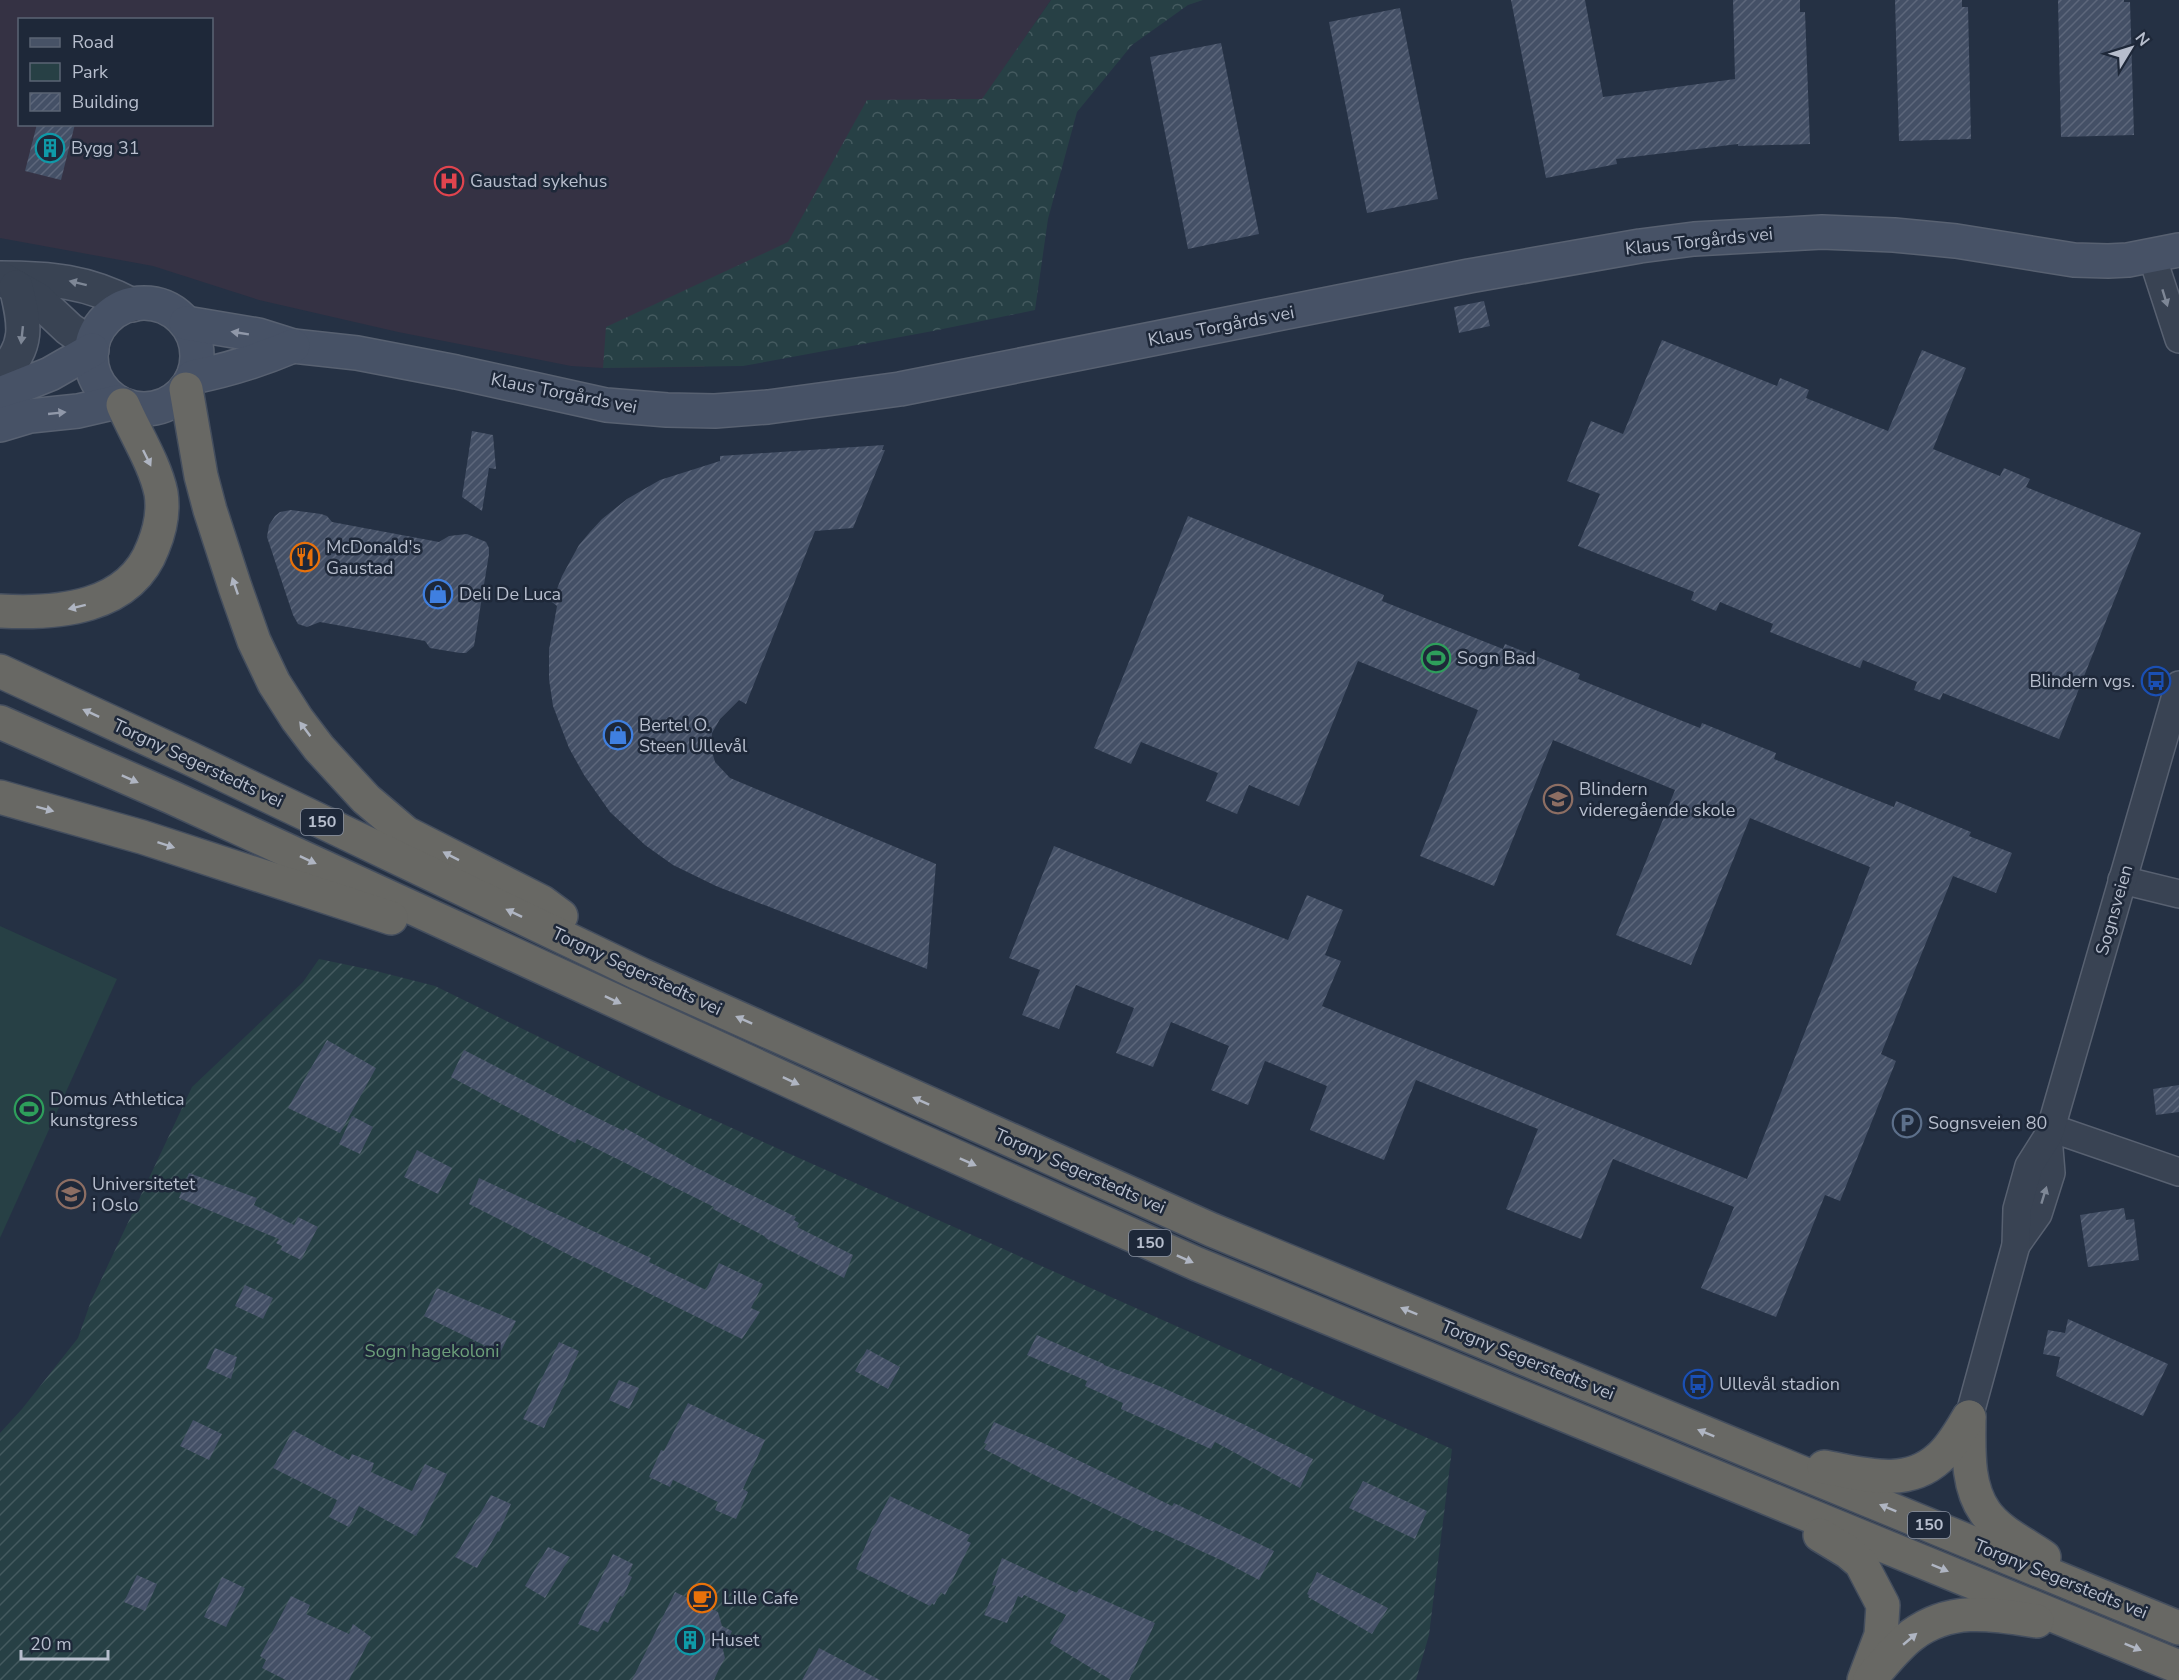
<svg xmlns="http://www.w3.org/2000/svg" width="2179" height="1680" viewBox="0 0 2179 1680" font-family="'Nunito Sans',sans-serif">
<defs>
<pattern id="forest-crowns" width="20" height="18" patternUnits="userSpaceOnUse" patternTransform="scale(1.5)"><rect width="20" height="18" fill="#274045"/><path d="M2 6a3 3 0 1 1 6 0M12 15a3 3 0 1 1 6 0" fill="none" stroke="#445a5f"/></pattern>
<pattern id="garden-furrows" width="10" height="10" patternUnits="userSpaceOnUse" patternTransform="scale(1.5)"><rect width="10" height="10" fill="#274045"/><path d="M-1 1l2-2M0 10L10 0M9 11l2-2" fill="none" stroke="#445a5f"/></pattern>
<pattern id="building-hatch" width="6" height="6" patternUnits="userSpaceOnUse" patternTransform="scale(1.5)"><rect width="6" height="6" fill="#445066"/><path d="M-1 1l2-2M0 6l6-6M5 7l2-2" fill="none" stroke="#5d677b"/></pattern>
</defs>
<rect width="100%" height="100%" fill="#253144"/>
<path fill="#353244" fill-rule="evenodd" d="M 0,0 L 1051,0 L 982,100 L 704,367 L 603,368 L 571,366 L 398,332 L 259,300 L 153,266 L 0,238 ZM 20,20 L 212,20 L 212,124 L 20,124 Z"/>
<path fill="#274045" d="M 0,926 L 117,979 L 0,1238 Z"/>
<path fill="url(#forest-crowns)" d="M 1051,0 L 1203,0 L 1188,5 L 1132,45 L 1077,112 L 1048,219 L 1035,310 L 933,331 L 743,366 L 603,368 L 606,327 L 788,242 L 867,100 L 982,99 Z"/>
<path fill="url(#garden-furrows)" d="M 319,959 L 372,970 L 435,986 L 660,1096 L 1452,1449 L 1429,1635 L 1416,1680 L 0,1680 L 0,1433 L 22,1409 L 78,1338 L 91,1301 L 192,1087 L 303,982 Z"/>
<g fill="url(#building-hatch)">
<path d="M 1511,0 L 1585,0 L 1603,97 L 1735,79 L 1733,0 L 1800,0 L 1800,12 L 1805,12 L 1810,144 L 1738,146 L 1738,144 L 1616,159 L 1617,164 L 1546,178 Z"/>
<path d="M 1895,0 L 1962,0 L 1962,7 L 1968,7 L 1971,139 L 1899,141 Z"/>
<path d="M 2058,0 L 2124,0 L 2124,2 L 2130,2 L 2134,135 L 2061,137 Z"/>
<path d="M 1400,8 L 1438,199 L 1367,213 L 1329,22 Z"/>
<path d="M 1221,43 L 1259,234 L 1188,249 L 1150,57 Z"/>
<path d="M 37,124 L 75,124 L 61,180 L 25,171 Z"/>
<path d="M 1484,301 L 1490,326 L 1459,333 L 1454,307 Z"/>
<path d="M 1662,340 L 1777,386 L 1780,378 L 1809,390 L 1806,398 L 1888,431 L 1922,350 L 1966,368 L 1933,449 L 2000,476 L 2004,468 L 2030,479 L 2026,487 L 2141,533 L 2059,739 L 1943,693 L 1940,700 L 1914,690 L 1917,682 L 1863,660 L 1860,668 L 1770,632 L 1773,624 L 1720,602 L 1716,611 L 1691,600 L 1694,592 L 1578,546 L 1600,494 L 1567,481 L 1591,421 L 1623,434 Z"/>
<path d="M 472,431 L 493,435 L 496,469 L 489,468 L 482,511 L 462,497 Z"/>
<path d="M 884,445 L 882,450 L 885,450 L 853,528 L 815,531 L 746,704 L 739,700 L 720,719 L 712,733 L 711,748 L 715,762 L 730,778 L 936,864 L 927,969 L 716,886 L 673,865 L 645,845 L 610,812 L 584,775 L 569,748 L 553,706 L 549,679 L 549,650 L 557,606 L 552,602 L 562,576 L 579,545 L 590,532 L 602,519 L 627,499 L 660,480 L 720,461 L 720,456 Z"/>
<path d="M 291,510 L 321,514 L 327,516 L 332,522 L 439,542 L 449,536 L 467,534 L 486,542 L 489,548 L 489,554 L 474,646 L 466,653 L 460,653 L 430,648 L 425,641 L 320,622 L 307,627 L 298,624 L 293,615 L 267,537 L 269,525 L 275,516 L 280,512 Z"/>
<path d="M 1188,516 L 1384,595 L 1382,601 L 1503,649 L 1505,644 L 1580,674 L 1578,679 L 1700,728 L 1702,723 L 1776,753 L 1774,759 L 1894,807 L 1896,801 L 1971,832 L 1969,836 L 2012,853 L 1996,893 L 1953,876 L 1881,1054 L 1896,1061 L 1840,1201 L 1825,1195 L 1776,1317 L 1701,1288 L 1734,1207 L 1613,1159 L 1581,1239 L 1506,1209 L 1538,1129 L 1416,1080 L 1384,1160 L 1310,1130 L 1327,1086 L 1265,1061 L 1248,1105 L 1211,1090 L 1229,1046 L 1171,1022 L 1153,1067 L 1116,1053 L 1134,1008 L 1076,985 L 1059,1029 L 1022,1015 L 1040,970 L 1009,958 L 1054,846 L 1288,940 L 1307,895 L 1343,910 L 1325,955 L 1341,961 L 1322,1006 L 1747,1179 L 1870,867 L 1750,818 L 1691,965 L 1616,935 L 1675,790 L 1553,740 L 1494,886 L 1420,856 L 1478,710 L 1358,661 L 1299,806 L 1249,785 L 1237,814 L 1206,801 L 1218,773 L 1141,742 L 1131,764 L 1094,748 Z"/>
<path d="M 327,1040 L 376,1068 L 340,1133 L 288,1108 Z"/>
<path d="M 464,1050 L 571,1105 L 624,1131 L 625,1128 L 693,1166 L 796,1217 L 794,1220 L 799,1223 L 797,1227 L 853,1255 L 844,1278 L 767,1239 L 764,1236 L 713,1209 L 714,1207 L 577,1139 L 575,1143 L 451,1077 Z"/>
<path d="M 2179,1085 L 2179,1112 L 2156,1115 L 2153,1089 Z"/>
<path d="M 352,1116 L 373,1127 L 360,1154 L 339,1144 Z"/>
<path d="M 417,1150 L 452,1168 L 438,1194 L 404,1177 Z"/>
<path d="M 189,1173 L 257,1198 L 254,1205 L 294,1225 L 298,1217 L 318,1227 L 301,1260 L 281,1250 L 282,1246 L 276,1243 L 279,1239 L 179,1198 Z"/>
<path d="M 479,1178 L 651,1258 L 649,1262 L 706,1290 L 719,1263 L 763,1284 L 751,1308 L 760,1312 L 742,1339 L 583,1261 L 583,1262 L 469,1204 Z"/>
<path d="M 2124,1208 L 2126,1220 L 2134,1219 L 2139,1260 L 2088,1267 L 2080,1215 Z"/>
<path d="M 245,1285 L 273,1298 L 263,1319 L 235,1306 Z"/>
<path d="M 437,1288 L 516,1321 L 500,1353 L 424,1316 Z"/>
<path d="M 2068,1319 L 2168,1364 L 2143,1416 L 2056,1376 L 2060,1357 L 2043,1354 L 2048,1330 L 2065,1333 Z"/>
<path d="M 1037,1335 L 1104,1364 L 1104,1365 L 1159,1386 L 1243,1424 L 1313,1459 L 1300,1488 L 1215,1442 L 1211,1449 L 1121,1409 L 1123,1403 L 1085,1386 L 1087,1381 L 1027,1355 Z"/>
<path d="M 559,1342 L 579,1351 L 544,1428 L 523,1419 Z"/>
<path d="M 215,1348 L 237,1357 L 231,1379 L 206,1368 Z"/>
<path d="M 867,1349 L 900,1367 L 888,1389 L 855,1371 Z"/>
<path d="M 619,1380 L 639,1388 L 629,1409 L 609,1400 Z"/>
<path d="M 688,1403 L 765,1440 L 743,1489 L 748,1492 L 736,1519 L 715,1510 L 718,1502 L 673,1480 L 670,1487 L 649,1477 L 661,1450 L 664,1451 Z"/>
<path d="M 193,1420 L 222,1434 L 209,1460 L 180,1446 Z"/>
<path d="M 994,1422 L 1043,1443 L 1172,1506 L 1174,1503 L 1274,1551 L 1259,1580 L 1223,1561 L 1155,1530 L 1154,1532 L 1048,1482 L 984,1449 L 987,1444 L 984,1443 Z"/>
<path d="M 293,1430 L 349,1460 L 352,1454 L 374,1463 L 371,1472 L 412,1491 L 425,1464 L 447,1474 L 416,1536 L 359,1506 L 349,1527 L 329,1517 L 337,1500 L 273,1468 Z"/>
<path d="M 1363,1481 L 1427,1511 L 1415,1539 L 1349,1508 Z"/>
<path d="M 491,1495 L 511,1504 L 499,1532 L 498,1531 L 477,1568 L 455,1557 Z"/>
<path d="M 890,1496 L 970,1535 L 967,1541 L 971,1543 L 945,1595 L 941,1592 L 934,1605 L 932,1603 L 930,1606 L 856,1569 L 872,1530 Z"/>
<path d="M 548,1547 L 570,1557 L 545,1598 L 525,1586 Z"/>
<path d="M 613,1554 L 633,1564 L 628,1575 L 632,1577 L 623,1597 L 620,1596 L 608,1623 L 604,1621 L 598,1632 L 578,1624 Z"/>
<path d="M 1002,1558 L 1077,1593 L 1079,1589 L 1155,1623 L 1129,1680 L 1111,1680 L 1050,1643 L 1066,1615 L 1024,1595 L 1022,1598 L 1018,1596 L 1007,1623 L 984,1615 L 996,1586 L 992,1585 Z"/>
<path d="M 1317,1572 L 1388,1608 L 1372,1634 L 1308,1597 L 1309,1595 L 1307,1594 Z"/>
<path d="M 137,1575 L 157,1584 L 145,1611 L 124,1602 Z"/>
<path d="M 222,1577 L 245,1588 L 226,1627 L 204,1617 Z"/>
<path d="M 675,1592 L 718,1612 L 722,1626 L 732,1631 L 723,1650 L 725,1658 L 719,1669 L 714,1680 L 632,1680 Z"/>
<path d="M 291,1596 L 310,1605 L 306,1614 L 349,1634 L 353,1624 L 371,1637 L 349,1680 L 286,1680 L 262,1668 L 266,1660 L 260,1656 Z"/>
<path d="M 819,1648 L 880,1680 L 802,1680 Z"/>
</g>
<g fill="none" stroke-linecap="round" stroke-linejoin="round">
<g stroke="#586171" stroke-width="30">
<g id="minor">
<path d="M 2152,256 L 2179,339"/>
<path d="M 2122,880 L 2179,894"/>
<path d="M 2051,1128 L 2179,1172"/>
<path d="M 2016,1245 L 2038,1214 L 2051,1173 L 2048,1136"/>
<path d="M 1969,1417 L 2016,1245 L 2017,1209 L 2029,1166 L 2048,1136 L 2051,1128 L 2179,685"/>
</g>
</g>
<g stroke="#586171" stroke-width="36">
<g id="tertiary">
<path d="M 0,278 C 50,278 87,281 132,305"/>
<path d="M 2,279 L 37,299 L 69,329 L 92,345"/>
<path d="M 0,375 C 30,347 25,324 16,287"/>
</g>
</g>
<g stroke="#586171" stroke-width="36">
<g id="secondary">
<circle cx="144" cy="356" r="53"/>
<path d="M 186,323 L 258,335 L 293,346 L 357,353 L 456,372 L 606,405 L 667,410 L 715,411 L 768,407 L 900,389 L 1469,276 L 1640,246 L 1694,239 L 1822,232 L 1894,235 L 1956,241 L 2074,260 L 2108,261 L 2128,260 L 2179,250"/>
<path d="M 193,377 C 228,370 260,360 293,346"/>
<path d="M 0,394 L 50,374 L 92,350"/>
<path d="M 0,425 L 30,416 L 78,411 L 117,402"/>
</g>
</g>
<g stroke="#444e5e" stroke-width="36">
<g id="trunk">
<path d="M 186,389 L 201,476 L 210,510 L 235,587 L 254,641 L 274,683 L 297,719 L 319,748 L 366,799 L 406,833 L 542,902 L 561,916"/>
<path d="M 0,611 C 57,614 130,609 153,547 C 160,530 164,512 161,493 C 155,464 135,433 123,405"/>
<path d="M 0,671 L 189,758 L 642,975 L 1212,1230 L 2179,1628"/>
<path d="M 0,722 L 171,797 L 892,1128 L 1197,1264 L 2179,1667"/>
<path d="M 0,797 L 142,837 L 391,918"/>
<path d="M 1969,1417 C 1969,1448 1966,1485 1985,1512 C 1998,1531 2025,1544 2044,1557"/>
<path d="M 1824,1467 C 1863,1474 1906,1488 1939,1458 C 1952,1447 1960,1431 1969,1417"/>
<path d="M 1820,1535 L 1848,1552 L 1861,1563 L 1883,1605 L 1881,1635 L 1864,1680"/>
<path d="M 1870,1679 C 1883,1665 1896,1647 1912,1635 C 1951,1606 1992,1614 2037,1621"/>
</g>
</g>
<use href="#minor" stroke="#394353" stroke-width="27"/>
<use href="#tertiary" stroke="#394353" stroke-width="33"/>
<use href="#secondary" stroke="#475266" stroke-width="33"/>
<use href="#trunk" stroke="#686864" stroke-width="33"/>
</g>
<defs><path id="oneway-solid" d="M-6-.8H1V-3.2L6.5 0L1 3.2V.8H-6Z" transform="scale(1.5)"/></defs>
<g fill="#7e8796">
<use href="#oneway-solid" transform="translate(78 283) rotate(-166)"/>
<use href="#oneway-solid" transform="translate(2165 298) rotate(73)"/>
<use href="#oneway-solid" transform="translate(22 335) rotate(96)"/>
<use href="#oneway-solid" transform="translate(2044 1195) rotate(-73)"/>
</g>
<g fill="#9098a9">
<use href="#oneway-solid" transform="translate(240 333) rotate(-171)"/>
<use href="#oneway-solid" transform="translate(57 413) rotate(-6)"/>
</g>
<g fill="#afb5c2">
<use href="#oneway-solid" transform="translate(147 458) rotate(64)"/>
<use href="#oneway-solid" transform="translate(235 586) rotate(-109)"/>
<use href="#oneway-solid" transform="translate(77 607) rotate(166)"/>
<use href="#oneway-solid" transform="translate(91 713) rotate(-155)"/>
<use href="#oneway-solid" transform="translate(305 729) rotate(-127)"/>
<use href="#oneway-solid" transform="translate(130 779) rotate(24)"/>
<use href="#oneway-solid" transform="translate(45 809) rotate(15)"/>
<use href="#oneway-solid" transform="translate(166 845) rotate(18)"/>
<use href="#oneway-solid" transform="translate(451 856) rotate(-153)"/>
<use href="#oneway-solid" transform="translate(308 860) rotate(25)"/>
<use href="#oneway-solid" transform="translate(514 913) rotate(-154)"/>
<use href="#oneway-solid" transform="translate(613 1000) rotate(25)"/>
<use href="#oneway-solid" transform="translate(744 1020) rotate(-156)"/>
<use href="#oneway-solid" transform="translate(791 1081) rotate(25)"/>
<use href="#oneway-solid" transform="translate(921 1101) rotate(-156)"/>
<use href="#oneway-solid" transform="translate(968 1162) rotate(24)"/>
<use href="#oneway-solid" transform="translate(1185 1259) rotate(24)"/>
<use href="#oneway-solid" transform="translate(1409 1311) rotate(-158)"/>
<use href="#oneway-solid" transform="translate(1706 1433) rotate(-158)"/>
<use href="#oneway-solid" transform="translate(1888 1508) rotate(-158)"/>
<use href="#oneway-solid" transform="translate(1940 1568) rotate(22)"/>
<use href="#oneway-solid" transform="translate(1910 1639) rotate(-40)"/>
<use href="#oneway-solid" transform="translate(2133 1647) rotate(22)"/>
</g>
<defs>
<g id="building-ring" transform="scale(1.5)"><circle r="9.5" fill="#1e2839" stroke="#0f9aa8" stroke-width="1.5"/><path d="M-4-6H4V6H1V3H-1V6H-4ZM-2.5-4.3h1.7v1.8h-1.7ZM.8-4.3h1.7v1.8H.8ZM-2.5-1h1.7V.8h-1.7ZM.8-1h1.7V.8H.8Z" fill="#0f9aa8"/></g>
<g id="hospital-ring" transform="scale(1.5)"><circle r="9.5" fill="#1e2839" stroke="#e0444e" stroke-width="1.5"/><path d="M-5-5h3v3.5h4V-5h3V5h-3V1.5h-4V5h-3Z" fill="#e0444e"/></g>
<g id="restaurant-ring" transform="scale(1.5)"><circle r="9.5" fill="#1e2839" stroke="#e8710a" stroke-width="1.5"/><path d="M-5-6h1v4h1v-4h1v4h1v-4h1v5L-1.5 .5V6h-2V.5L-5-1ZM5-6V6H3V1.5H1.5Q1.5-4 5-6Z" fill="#e8710a"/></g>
<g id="shop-ring" transform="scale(1.5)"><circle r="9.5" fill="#1e2839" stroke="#3f7fe0" stroke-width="1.5"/><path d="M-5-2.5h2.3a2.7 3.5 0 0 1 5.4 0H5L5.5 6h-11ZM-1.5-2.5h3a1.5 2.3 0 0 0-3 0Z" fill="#3f7fe0"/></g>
<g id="stadium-ring" transform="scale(1.5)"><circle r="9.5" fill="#1e2839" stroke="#2e9e5b" stroke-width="1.5"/><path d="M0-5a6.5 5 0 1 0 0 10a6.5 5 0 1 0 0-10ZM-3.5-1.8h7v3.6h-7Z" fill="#2e9e5b"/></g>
<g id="bus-ring" transform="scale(1.5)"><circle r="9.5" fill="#1e2839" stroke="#1a4fb4" stroke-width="1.5"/><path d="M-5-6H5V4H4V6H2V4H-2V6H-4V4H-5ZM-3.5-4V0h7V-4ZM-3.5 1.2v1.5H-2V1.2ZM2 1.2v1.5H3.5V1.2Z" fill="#1a4fb4"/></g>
<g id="school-ring" transform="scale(1.5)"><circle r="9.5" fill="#1e2839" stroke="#8d6e63" stroke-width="1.5"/><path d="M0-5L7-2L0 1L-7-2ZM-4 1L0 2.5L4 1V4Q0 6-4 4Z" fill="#8d6e63"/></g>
<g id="parking-ring" transform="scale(1.5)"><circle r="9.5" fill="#1e2839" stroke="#5c6f8a" stroke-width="1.5"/><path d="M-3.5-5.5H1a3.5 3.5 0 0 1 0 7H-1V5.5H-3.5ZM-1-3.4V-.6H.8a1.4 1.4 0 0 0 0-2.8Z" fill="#5c6f8a"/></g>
<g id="university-ring" transform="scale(1.5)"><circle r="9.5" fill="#1e2839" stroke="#8d6e63" stroke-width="1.5"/><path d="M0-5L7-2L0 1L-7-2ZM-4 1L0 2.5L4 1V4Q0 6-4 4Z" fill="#8d6e63"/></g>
<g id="cafe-ring" transform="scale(1.5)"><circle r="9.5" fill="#1e2839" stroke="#e8710a" stroke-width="1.5"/><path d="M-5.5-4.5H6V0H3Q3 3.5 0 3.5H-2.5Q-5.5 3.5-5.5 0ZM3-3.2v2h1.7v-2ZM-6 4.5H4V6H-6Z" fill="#e8710a"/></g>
</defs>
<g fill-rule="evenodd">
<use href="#building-ring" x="50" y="148"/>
<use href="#hospital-ring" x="449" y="181"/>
<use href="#restaurant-ring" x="305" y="557"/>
<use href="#shop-ring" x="438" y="594"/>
<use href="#stadium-ring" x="1436" y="658"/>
<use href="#bus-ring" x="2156" y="681"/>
<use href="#shop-ring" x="618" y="735"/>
<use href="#school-ring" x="1558" y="799"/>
<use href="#stadium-ring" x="29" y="1109"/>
<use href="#parking-ring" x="1907" y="1123"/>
<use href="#university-ring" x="71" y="1194"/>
<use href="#bus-ring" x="1698" y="1384"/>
<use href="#cafe-ring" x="702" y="1598"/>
<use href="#building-ring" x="690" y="1640"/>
</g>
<g text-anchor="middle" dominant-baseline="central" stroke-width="5" stroke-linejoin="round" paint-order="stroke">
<g fill="#1e2839" stroke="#8991a1" stroke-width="1.5">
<rect x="301" y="809" width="42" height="26" rx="4.5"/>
<rect x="1129" y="1230" width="42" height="26" rx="4.5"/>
<rect x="1908" y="1512" width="42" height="26" rx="4.5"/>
</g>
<g font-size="16" font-weight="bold" fill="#b7becd">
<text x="322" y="822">150</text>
<text x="1150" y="1243">150</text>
<text x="1929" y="1525">150</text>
</g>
<g font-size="18" fill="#b7becd" stroke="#1e2839" text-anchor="start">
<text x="71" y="148">Bygg 31</text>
<text x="470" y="181">Gaustad sykehus</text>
<text x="326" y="547">McDonald's<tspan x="326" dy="21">Gaustad</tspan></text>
<text x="459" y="594">Deli De Luca</text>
<text x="1457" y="658">Sogn Bad</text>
<text x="2135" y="681" text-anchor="end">Blindern vgs.</text>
<text x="639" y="725">Bertel O.<tspan x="639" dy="21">Steen Ullevål</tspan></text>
<text x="1579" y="789">Blindern<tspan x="1579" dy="21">videregående skole</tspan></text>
<text x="50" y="1099">Domus Athletica<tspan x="50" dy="21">kunstgress</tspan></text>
<text x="1928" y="1123">Sognsveien 80</text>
<text x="92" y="1184">Universitetet<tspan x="92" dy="21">i Oslo</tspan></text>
<text x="1719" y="1384">Ullevål stadion</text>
<text x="723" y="1598">Lille Cafe</text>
<text x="711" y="1640">Huset</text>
</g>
<g font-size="18" fill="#b7becd" stroke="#1e2839">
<text transform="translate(1699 241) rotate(-6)">Klaus Torgårds vei</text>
<text transform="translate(1221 326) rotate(-11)">Klaus Torgårds vei</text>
<text transform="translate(564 393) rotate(11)">Klaus Torgårds vei</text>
<text transform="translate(198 763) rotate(25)">Torgny Segerstedts vei</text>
<text transform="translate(2114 910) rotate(-74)">Sognsveien</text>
<text transform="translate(637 971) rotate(25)">Torgny Segerstedts vei</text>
<text transform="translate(1080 1171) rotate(24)">Torgny Segerstedts vei</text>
<text transform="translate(1528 1360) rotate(22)">Torgny Segerstedts vei</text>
<text transform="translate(2061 1579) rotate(22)">Torgny Segerstedts vei</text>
</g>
<g font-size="18" fill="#6c9f7a" stroke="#1e2839">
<text x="432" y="1351">Sogn hagekoloni</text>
</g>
</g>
<rect x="18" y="18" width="195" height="108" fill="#1e2839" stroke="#5b6474" stroke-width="1.5"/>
<rect x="30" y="38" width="30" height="9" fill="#475266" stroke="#5b6474" stroke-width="1.5"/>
<text x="72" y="48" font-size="18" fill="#b7becd">Road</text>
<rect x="30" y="63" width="30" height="18" fill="#274045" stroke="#5b6474" stroke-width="1.5"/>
<text x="72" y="78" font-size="18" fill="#b7becd">Park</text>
<rect x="30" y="93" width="30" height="18" fill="url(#building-hatch)" stroke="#5b6474" stroke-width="1.5"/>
<text x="72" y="108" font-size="18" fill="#b7becd">Building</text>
<g transform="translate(2131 48) rotate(52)" stroke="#1e2839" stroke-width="4.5" paint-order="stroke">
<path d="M0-4.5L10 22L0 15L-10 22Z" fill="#b7becd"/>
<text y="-9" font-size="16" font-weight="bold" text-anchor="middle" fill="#b7becd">N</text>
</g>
<path d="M21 1650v9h87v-9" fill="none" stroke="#b7becd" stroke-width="3"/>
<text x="30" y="1650" font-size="18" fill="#b7becd" stroke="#1e2839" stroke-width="4.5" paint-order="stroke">20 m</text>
</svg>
